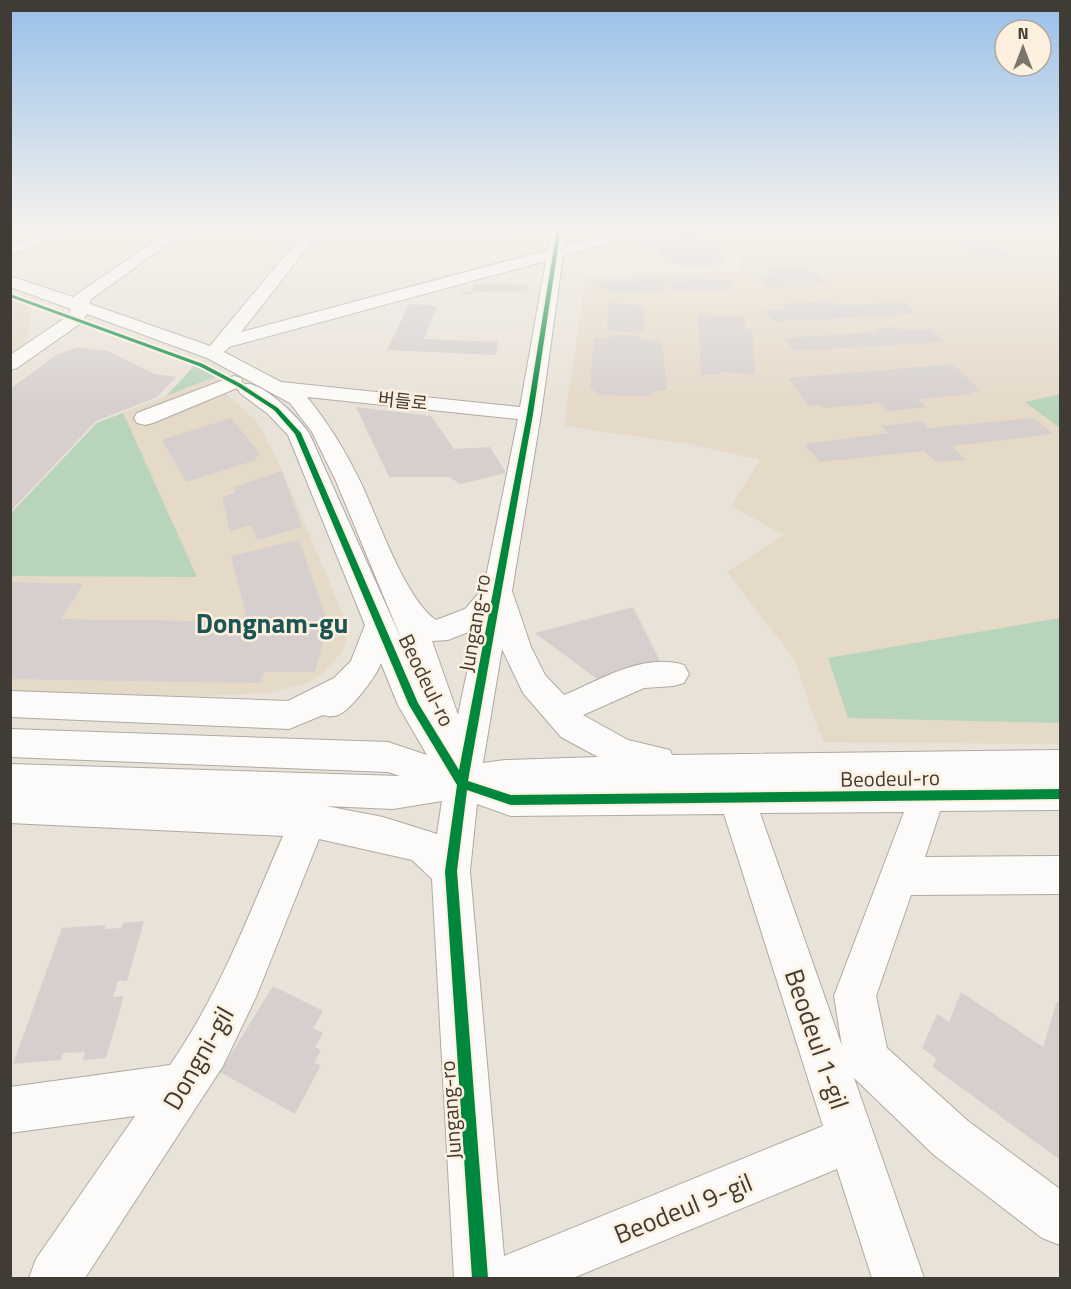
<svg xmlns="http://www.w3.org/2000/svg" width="1071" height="1289" viewBox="0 0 1071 1289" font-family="'Titillium Web','Noto Sans KR',sans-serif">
<rect width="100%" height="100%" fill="#e9e2d8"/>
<g fill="#e5d9c8">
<path d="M 707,228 L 1060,228 L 1060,744 L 823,742 L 794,659 L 727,572 L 784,535 L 731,506 L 760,460 L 690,444 L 564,426 L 586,276 L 741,272 L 740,250 L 727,238 Z"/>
<path d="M 11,300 L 30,307 L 28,341 L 11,354 Z"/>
<path d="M 220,375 L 218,386 L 257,422 L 282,470 L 344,617 L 347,626 L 346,640 L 342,652 L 322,674 L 305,684 L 269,693 L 201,696 L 11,692 L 10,516 L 97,423 Z"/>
</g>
<g fill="#b8d4bb">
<path d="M 196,364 L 220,375 L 166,396 Z"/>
<path d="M 1060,394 L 1060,428 L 1025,402 Z"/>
<path d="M 123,413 L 197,577 L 11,576 L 11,513 L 97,423 Z"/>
<path d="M 1060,618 L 1060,723 L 848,718 L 828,658 Z"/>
</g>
<g fill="#d6cfce">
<path d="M 696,235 L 697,237 L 708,237 L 727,261 L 715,261 L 719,266 L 681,267 L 678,264 L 667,264 L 654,246 L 631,247 L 629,242 L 650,240 L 649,237 Z"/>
<path d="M 980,237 L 1013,255 L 986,259 L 954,241 Z"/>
<path d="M 807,269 L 812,273 L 818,273 L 828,285 L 767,287 L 760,275 L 772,275 L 768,270 Z"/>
<path d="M 662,280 L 666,292 L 609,292 L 607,289 L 599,289 L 598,282 Z"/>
<path d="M 727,280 L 733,290 L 673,291 L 670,281 Z"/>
<path d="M 482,283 L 529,285 L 526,293 L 481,292 L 461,295 L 461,291 L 471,292 L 473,285 Z"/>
<path d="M 831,301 L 836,306 L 904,302 L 916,314 L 773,322 L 765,310 L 785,309 L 782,304 Z"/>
<path d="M 608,303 L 644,305 L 645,332 L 607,331 Z"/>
<path d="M 409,304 L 437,306 L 424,339 L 498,342 L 496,355 L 387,350 Z"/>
<path d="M 698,314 L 744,317 L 746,329 L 752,329 L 755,374 L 720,372 L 720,375 L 701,375 Z"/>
<path d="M 897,327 L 900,330 L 932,329 L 945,342 L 793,351 L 784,338 L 879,332 L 876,329 Z"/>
<path d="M 613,335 L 637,336 L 642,340 L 662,341 L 667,390 L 658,390 L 649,396 L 600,395 L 590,388 L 594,338 L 610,338 Z"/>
<path d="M 77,347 L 108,351 L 155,374 L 176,377 L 157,397 L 96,421 L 10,512 L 10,389 L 56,355 Z"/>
<path d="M 953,364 L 981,391 L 971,392 L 973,394 L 916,399 L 926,407 L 888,411 L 880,403 L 824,408 L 821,405 L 809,406 L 788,378 Z"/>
<path d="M 356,407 L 431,416 L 454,449 L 490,447 L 506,473 L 460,484 L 449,477 L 389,477 Z"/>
<path d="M 231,418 L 261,455 L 255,457 L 256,460 L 186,482 L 162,440 Z"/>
<path d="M 1033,418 L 1054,434 L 952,446 L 965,460 L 936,462 L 924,451 L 820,462 L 804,444 L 888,433 L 881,426 L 922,421 L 928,428 Z"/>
<path d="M 282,471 L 302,527 L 257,540 L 252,525 L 230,531 L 222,497 L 235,493 L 234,487 Z"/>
<path d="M 299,540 L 328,623 L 315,672 L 264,672 L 260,683 L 10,679 L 10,582 L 83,584 L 61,619 L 248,622 L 231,556 Z"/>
<path d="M 633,607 L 662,665 L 628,668 L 601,682 L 535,633 Z"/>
<path d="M 144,921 L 127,981 L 118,981 L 113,997 L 124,996 L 106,1058 L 83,1060 L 85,1052 L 63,1053 L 61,1060 L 13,1064 L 62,928 L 106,925 L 104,929 L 121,928 L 123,923 Z"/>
<path d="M 273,986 L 323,1011 L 313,1028 L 323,1033 L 315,1047 L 321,1050 L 314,1063 L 321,1065 L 295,1114 L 220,1072 Z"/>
<path d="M 961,992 L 1043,1047 L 1057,1001 L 1060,1003 L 1060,1160 L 933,1067 L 936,1058 L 922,1048 L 937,1014 L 949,1022 Z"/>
</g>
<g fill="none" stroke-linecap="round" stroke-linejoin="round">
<g stroke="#afaaa3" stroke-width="2">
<g id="minor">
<path d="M 51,228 L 71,228 L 69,231 L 10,256 L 10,245 Z"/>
<path d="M 173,228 L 190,228 L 90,300 L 90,304 L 210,346 L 308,228 L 323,228 L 241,332 L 548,250 L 551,228 L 566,228 L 564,246 L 630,228 L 655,228 L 653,231 L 563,256 L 541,414 L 512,591 L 531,647 L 545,675 L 564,695 C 600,680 644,652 684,665 L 689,674 L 684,683 L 673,686 L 644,688 L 583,715 L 628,740 L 670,750 L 672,755 L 1060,750 L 1060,810 L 940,811 L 925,857 L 1060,856 L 1060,894 L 911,895 L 876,996 L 887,1048 L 968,1121 L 1060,1189 L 1060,1245 L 1042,1238 L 934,1155 L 854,1078 L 924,1278 L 872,1278 L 837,1169 L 573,1278 L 454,1278 L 432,879 L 412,860 L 319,839 L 256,997 L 223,1066 L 85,1278 L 29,1278 L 36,1259 L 135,1116 L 10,1133 L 10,1087 L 170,1065 C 219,995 249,914 283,836 L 10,823 L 10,764 L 400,776 L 388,772 L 10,757 L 10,729 L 388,742 L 427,755 L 398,705 L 381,663 C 376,677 354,705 342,713 C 336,717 329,717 323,715 L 289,729 L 10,717 L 10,691 L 288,701 L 334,678 L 351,661 L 365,625 L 288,435 L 268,414 L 240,393 L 237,388 L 153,423 L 145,425 L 137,423 L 134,418 L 137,413 L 234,376 L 241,378 L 243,384 C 263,381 298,417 309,433 L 403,643 L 336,481 L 312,432 L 290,403 L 207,358 L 87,314 L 81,323 L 17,368 L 10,370 L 10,355 L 68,316 L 71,309 L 10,287 L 10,276 L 73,297 ZM 546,261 L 520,407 L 281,382 L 224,352 L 229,347 ZM 307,397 L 518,419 L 484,587 L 465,609 L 436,620 C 405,599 378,519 361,483 C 346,452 329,424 307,397 ZM 476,629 L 458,715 L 432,641 L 448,640 ZM 502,649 L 523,693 L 561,737 L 598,757 L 505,760 L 483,763 ZM 442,801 L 437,834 L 383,817 L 326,806 L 393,809 ZM 477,804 L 511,816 L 724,814 L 823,1126 L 504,1256 L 470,871 ZM 904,812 L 834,996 L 842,1046 L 760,813 Z"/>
</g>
</g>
<use href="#minor" fill="#fcfbf9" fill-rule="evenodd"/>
<g stroke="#fdf0df" stroke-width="4">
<path id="cycleway" d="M 557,228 L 561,228 L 533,414 L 468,781 L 511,795 L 1060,789 L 1060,799 L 511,805 L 467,790 L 457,871 L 488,1278 L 472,1278 L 445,871 L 457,785 L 409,705 L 295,434 L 274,410 L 237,386 L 199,366 L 10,297 L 10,294 L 203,364 L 241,384 L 278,408 L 301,433 L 418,703 L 459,770 L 527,414 Z"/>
</g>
<use href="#cycleway" fill="#00873e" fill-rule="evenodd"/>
</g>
<linearGradient id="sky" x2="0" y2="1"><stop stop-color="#98c0ea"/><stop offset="0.56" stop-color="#f5f2ed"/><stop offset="1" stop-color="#f5f2ed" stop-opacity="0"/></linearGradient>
<rect width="1071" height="409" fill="url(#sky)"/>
<g text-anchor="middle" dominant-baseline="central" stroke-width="5" stroke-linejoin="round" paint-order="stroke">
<g font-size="18" fill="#403b35" stroke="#fdf0df">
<text transform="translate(403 401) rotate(6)">버들로</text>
</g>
<g font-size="21" fill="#403b35" stroke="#fdf0df">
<text transform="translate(474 623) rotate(-80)">Jungang-ro</text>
<text transform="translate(427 680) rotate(64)">Beodeul-ro</text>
<text transform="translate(890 778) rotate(-1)">Beodeul-ro</text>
<text transform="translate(450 1110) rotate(-94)">Jungang-ro</text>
</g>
<g font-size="26" fill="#403b35" stroke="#fdf0df">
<text transform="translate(817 1039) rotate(71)">Beodeul 1-gil</text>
<text transform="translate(198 1058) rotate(-60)">Dongni-gil</text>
<text transform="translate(683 1208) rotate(-22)">Beodeul 9-gil</text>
</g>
<g font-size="27" font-weight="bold" fill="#1b5654" stroke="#fdf0df">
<text x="272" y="622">Dongnam-gu</text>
</g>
</g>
<rect width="1071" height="1289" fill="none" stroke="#403b35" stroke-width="24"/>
<g transform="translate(1023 48)"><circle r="28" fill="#fdf0df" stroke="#b1a89b" stroke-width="1.5"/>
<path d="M0-4.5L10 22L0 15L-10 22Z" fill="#7b756e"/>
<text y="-9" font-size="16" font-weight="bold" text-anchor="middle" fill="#403b35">N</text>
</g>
</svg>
